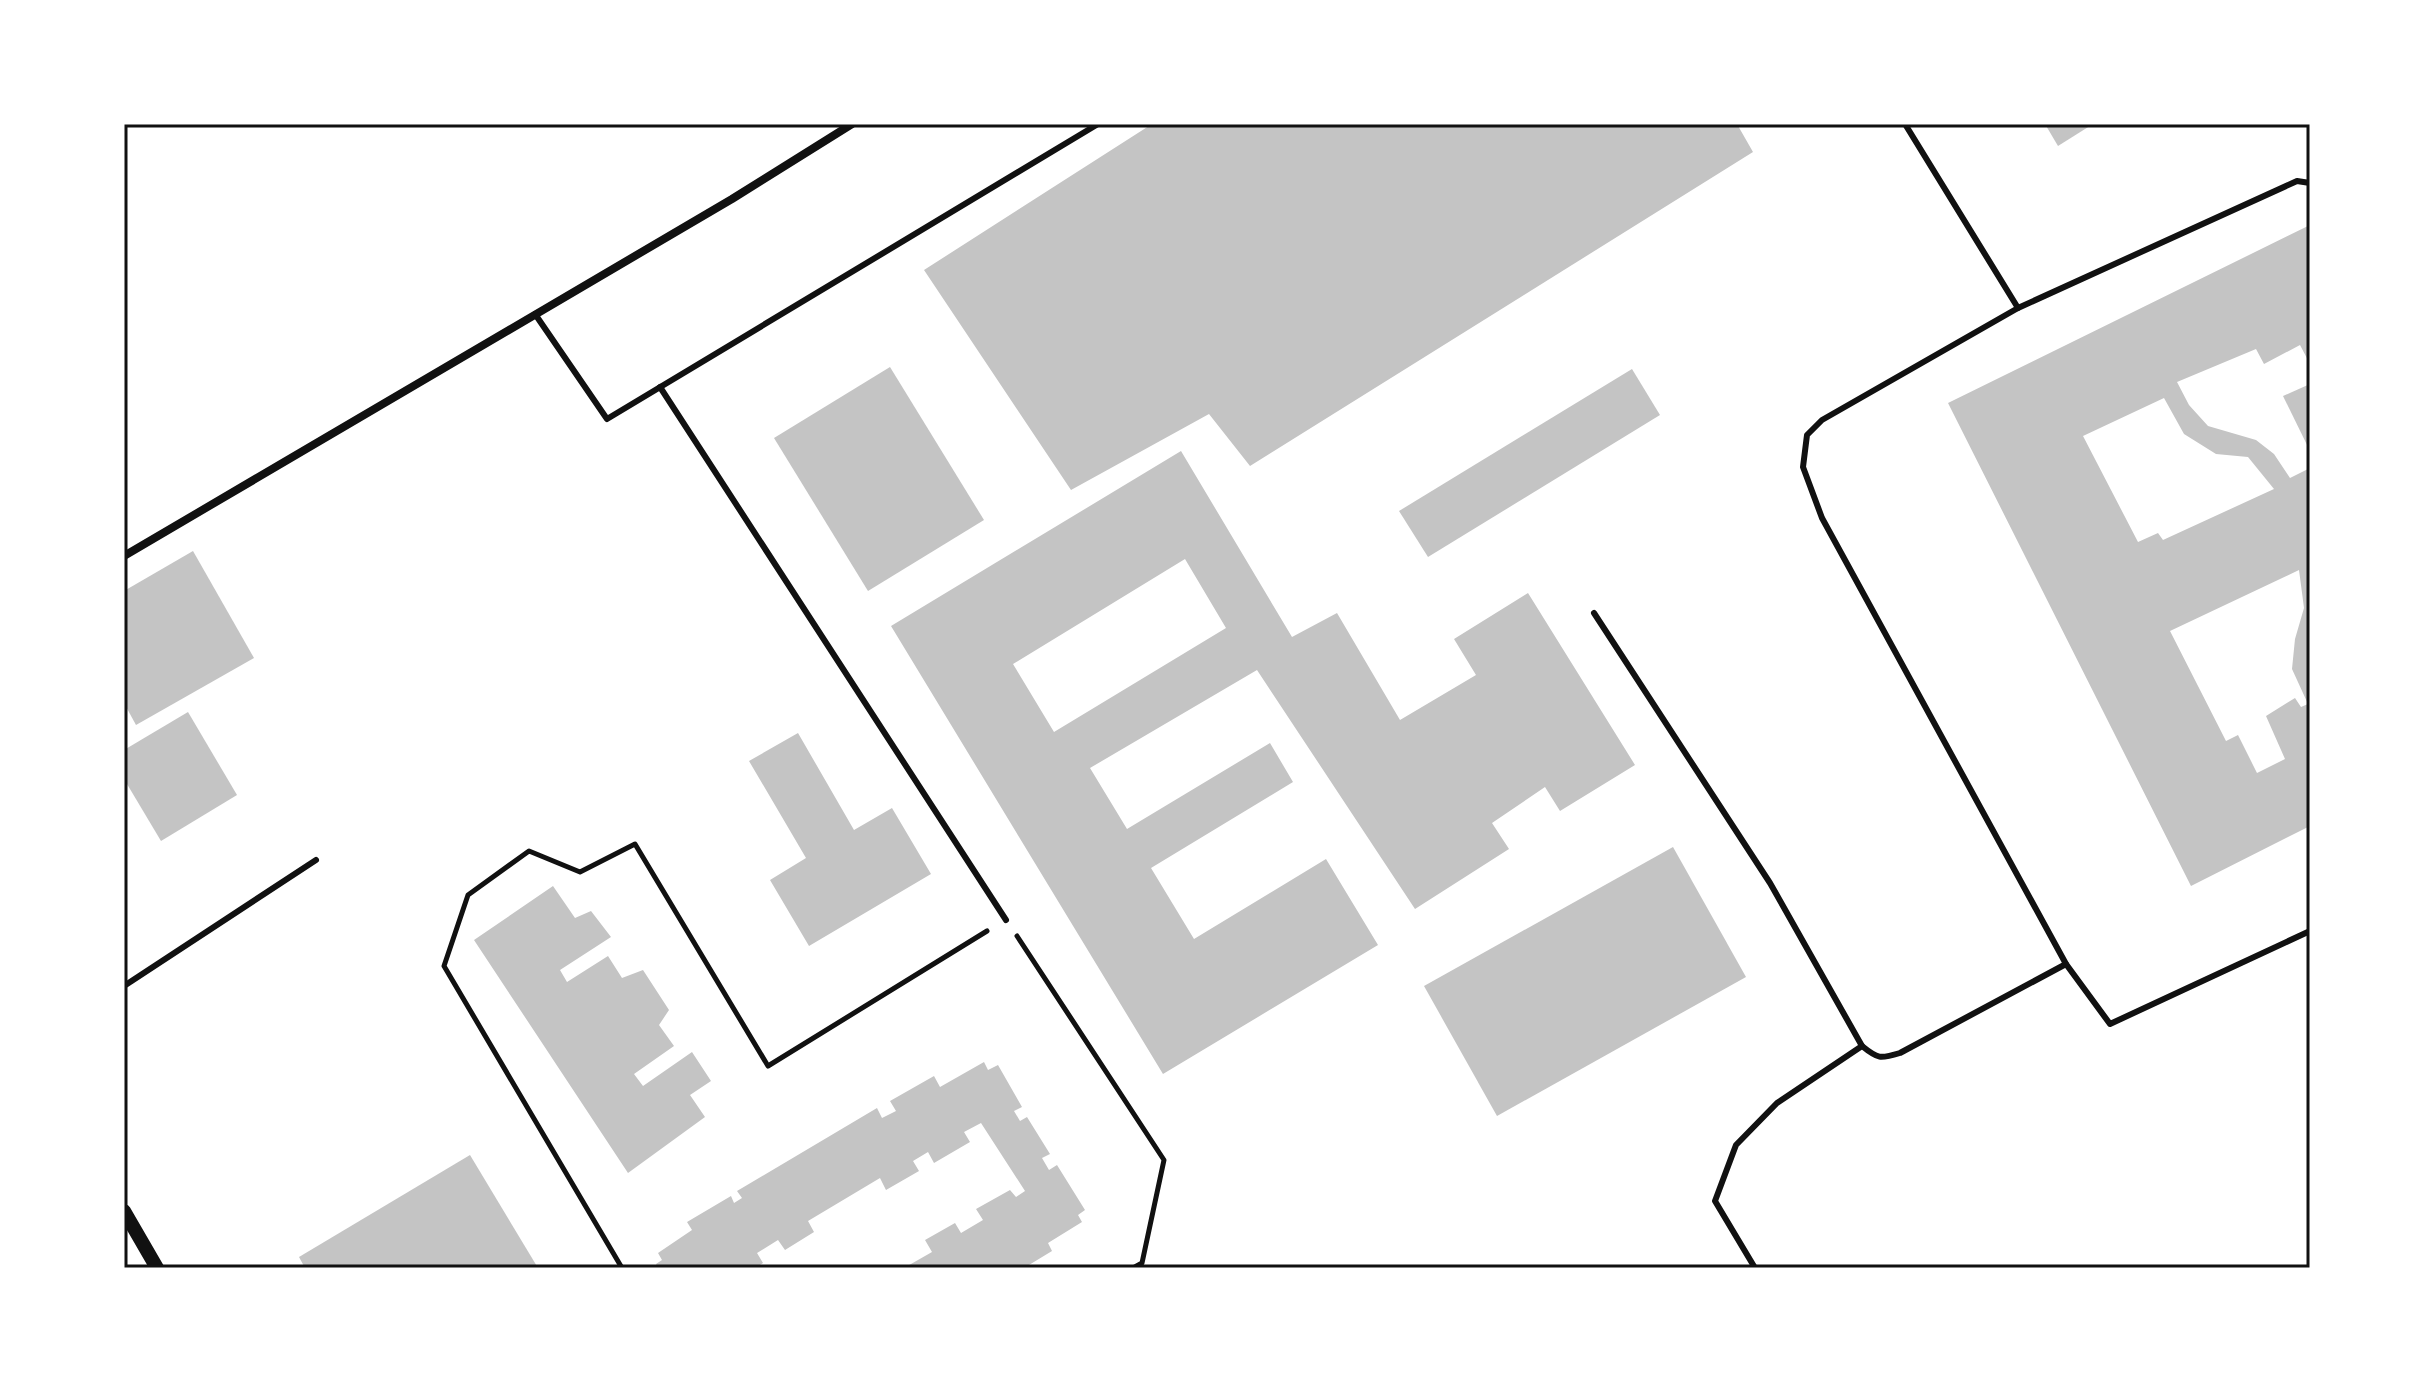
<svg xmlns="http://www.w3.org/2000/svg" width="2434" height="1392" viewBox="0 0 2434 1392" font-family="Rubik,sans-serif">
<rect width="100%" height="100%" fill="#fff"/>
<g fill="#c4c4c4" fill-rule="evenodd">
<path d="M 1152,124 L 1737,124 L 1753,152 L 1250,466 L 1209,414 L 1071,490 L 924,270 Z"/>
<path d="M 2045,124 L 2093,124 L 2058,146 Z"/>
<path d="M 2310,225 L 2310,364 L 2300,345 L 2264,364 L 2256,349 L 2177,382 L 2189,405 L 2208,426 L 2256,440 L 2274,454 L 2290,478 L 2310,468 L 2310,826 L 2191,886 L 1948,403 ZM 2164,398 L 2184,434 L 2216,454 L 2248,457 L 2274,489 L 2163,540 L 2158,533 L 2138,542 L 2083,436 ZM 2299,570 L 2304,608 L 2295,639 L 2292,669 L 2308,704 L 2301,707 L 2295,698 L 2266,716 L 2285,759 L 2257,773 L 2238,735 L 2226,741 L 2170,631 Z"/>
<path d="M 890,367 L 984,520 L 868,591 L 774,438 Z"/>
<path d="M 1632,369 L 1660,415 L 1428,557 L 1399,511 Z"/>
<path d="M 2310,384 L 2310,451 L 2283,396 Z"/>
<path d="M 1181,451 L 1292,637 L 1337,613 L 1400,720 L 1476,675 L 1454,639 L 1528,593 L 1635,765 L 1560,811 L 1545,787 L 1492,823 L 1509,849 L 1415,909 L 1257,670 L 1090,768 L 1127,829 L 1270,743 L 1293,782 L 1151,868 L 1194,939 L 1326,859 L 1378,945 L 1163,1074 L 891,626 ZM 1185,559 L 1226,628 L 1054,732 L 1013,664 Z"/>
<path d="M 193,551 L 254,658 L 136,725 L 124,703 L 124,591 Z"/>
<path d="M 188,712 L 237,795 L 161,841 L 124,779 L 124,750 Z"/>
<path d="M 798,733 L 854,830 L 892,808 L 931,874 L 809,946 L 770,880 L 806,858 L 749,761 Z"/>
<path d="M 1673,847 L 1746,977 L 1497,1116 L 1424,986 Z"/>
<path d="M 553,886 L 575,918 L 591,911 L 611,937 L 560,970 L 567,982 L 608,956 L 622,978 L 643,970 L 669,1010 L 659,1025 L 674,1046 L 634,1074 L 643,1086 L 692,1052 L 711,1081 L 690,1095 L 705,1117 L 628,1173 L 474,940 Z"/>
<path d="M 984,1062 L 988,1070 L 998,1065 L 1022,1107 L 1014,1111 L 1020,1121 L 1027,1117 L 1050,1154 L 1042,1158 L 1049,1170 L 1057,1165 L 1085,1210 L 1078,1215 L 1082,1222 L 1048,1243 L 1052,1251 L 1024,1268 L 904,1268 L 932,1252 L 925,1240 L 955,1223 L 961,1233 L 983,1220 L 976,1209 L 1010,1190 L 1016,1197 L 1025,1191 L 981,1123 L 964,1132 L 970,1142 L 934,1163 L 928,1152 L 913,1161 L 919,1171 L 886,1190 L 880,1178 L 808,1221 L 814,1232 L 785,1250 L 778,1240 L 757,1253 L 763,1263 L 755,1268 L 658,1268 L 656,1264 L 662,1260 L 658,1253 L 692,1230 L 687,1222 L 731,1196 L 734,1203 L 742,1198 L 737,1191 L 877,1108 L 882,1118 L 896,1111 L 890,1101 L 934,1076 L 940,1087 Z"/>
<path d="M 470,1155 L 538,1268 L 305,1268 L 299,1257 Z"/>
</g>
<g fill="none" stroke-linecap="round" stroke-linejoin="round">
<g stroke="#111" stroke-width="5">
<path d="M 1017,936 L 1164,1160 L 1142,1263 L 1133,1268"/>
<path d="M 622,1268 L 444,966 L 468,895 L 529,851 L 580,872 L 635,844 L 768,1066 L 987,931"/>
</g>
<g stroke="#111" stroke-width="6">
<path d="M 1905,124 L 2018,308"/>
<path d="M 2310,183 L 2297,181 L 2018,308 L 1822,420 L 1807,435 L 1803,467 L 1822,518 L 2066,964 L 2110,1024 L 2310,931"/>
<path d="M 535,314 L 607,419 L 1098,124"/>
<path d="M 660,387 L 1006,920"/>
<path d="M 1594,613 L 1770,883 L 1862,1046 C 1878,1059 1880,1059 1900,1053 L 2066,964"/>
<path d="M 124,986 L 316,860"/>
<path d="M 1755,1268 L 1715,1201 L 1736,1145 L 1777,1103 L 1862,1046"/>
</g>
<path stroke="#111" stroke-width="8" d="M 124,556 L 732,199 L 852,124"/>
<path stroke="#111" stroke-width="14" d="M 124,1211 L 157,1268"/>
</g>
<rect width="2434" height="1392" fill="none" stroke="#ffffff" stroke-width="252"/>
<rect x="126" y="126" width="2182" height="1140" fill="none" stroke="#111" stroke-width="3"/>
</svg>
